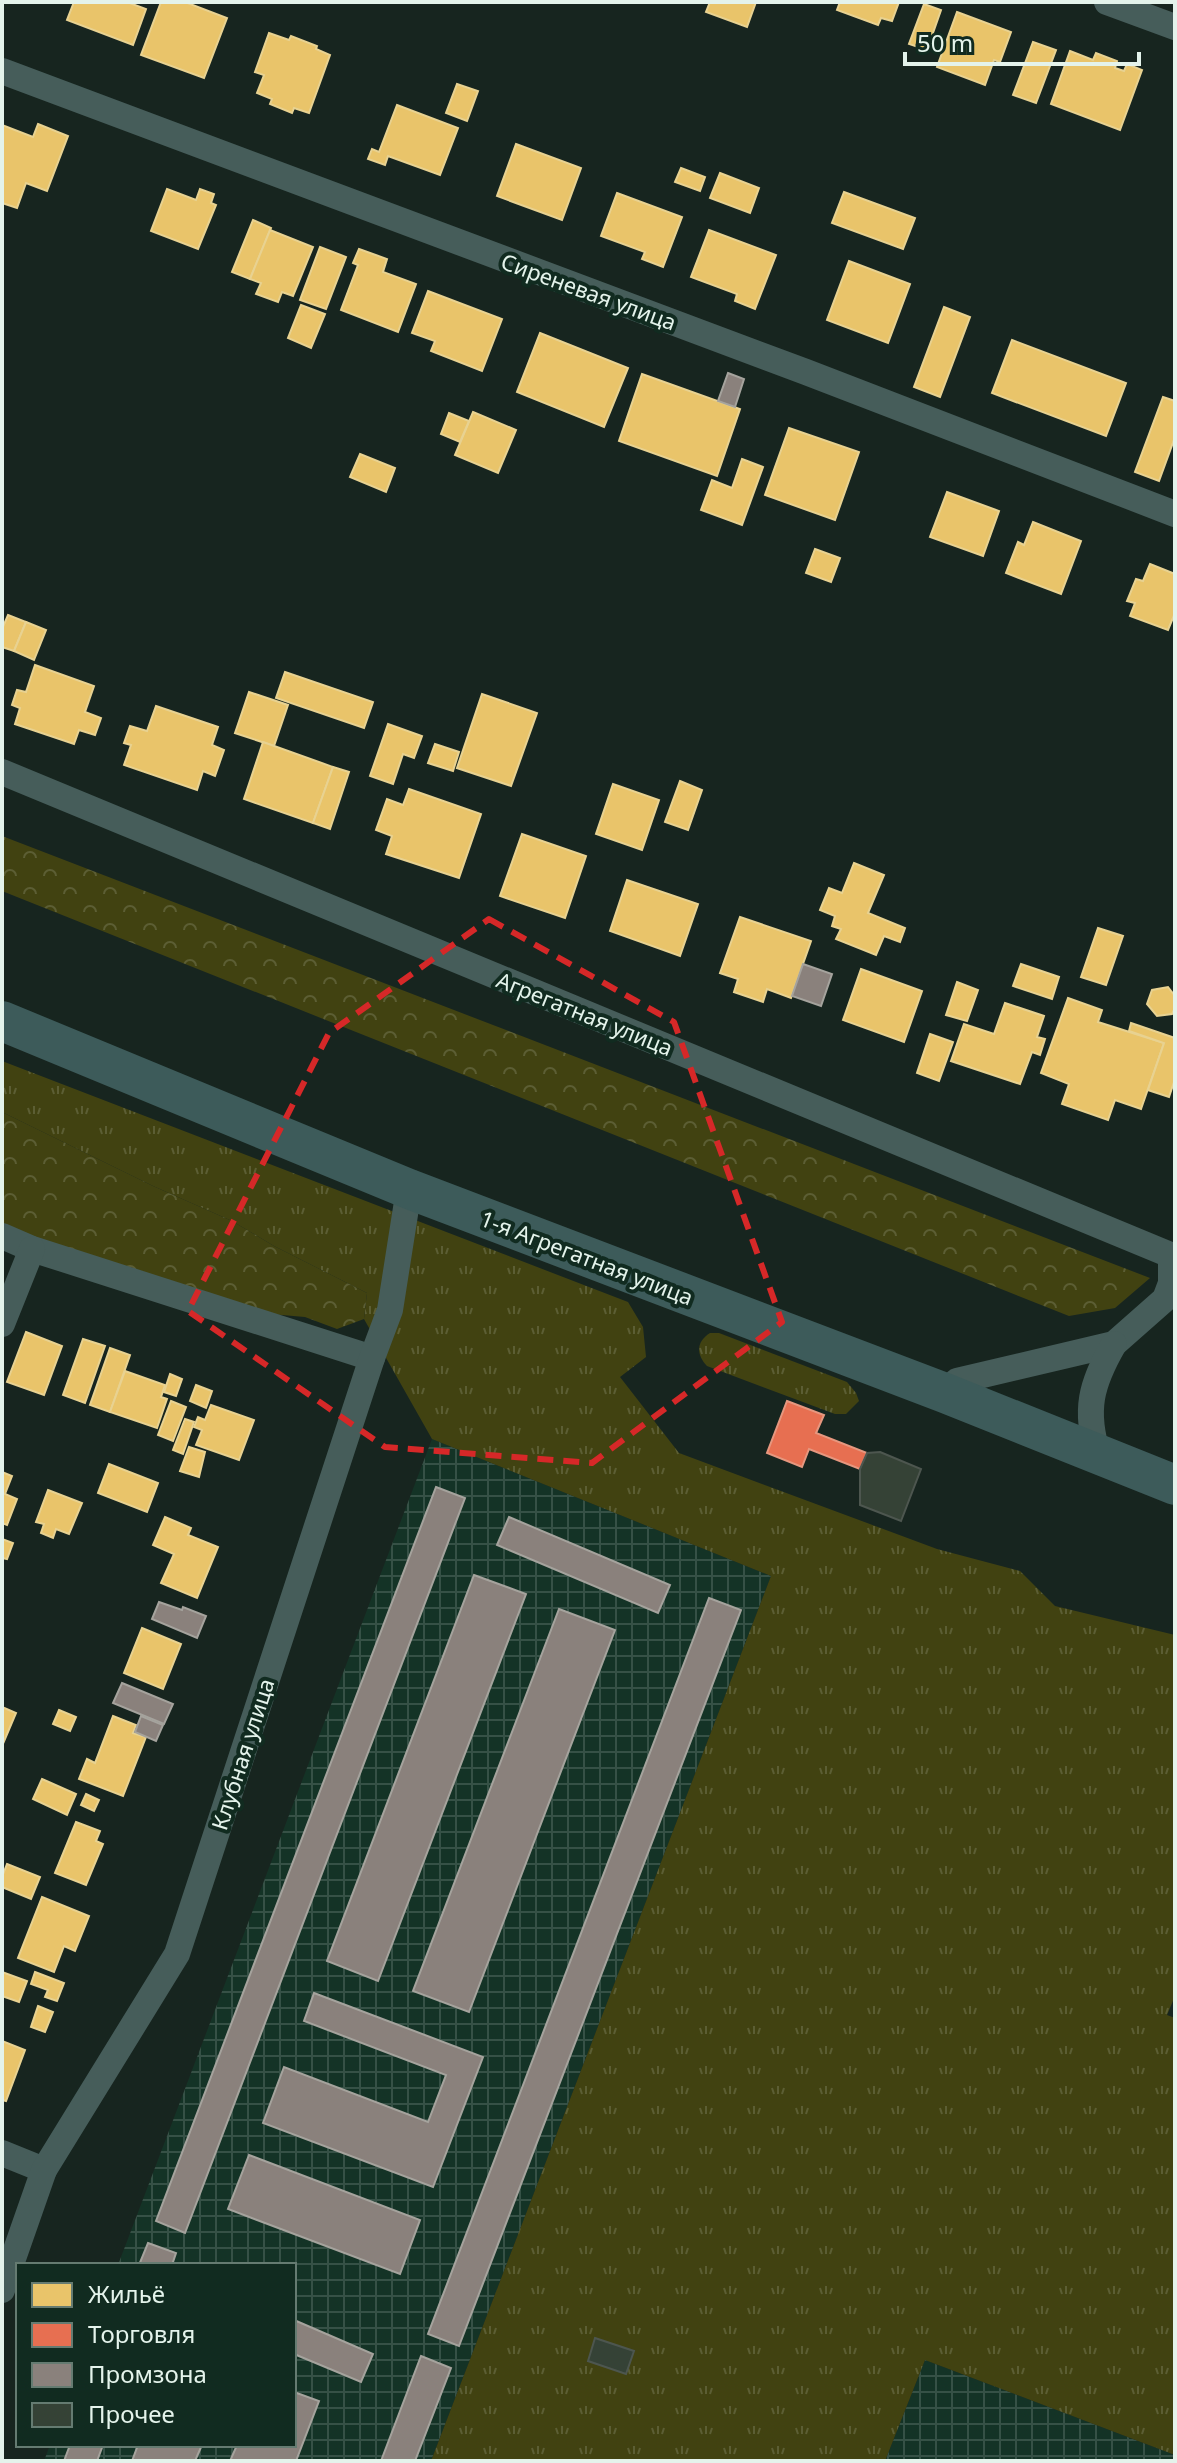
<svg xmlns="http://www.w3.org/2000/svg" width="1177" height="2463" viewBox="0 0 1177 2463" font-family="'Noto Sans',sans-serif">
<defs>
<pattern id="industrial-grid" width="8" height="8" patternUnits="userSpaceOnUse" patternTransform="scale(2)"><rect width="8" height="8" fill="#143326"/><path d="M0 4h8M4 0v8" fill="none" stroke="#365146"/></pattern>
<pattern id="grass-tufts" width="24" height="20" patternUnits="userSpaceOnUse" patternTransform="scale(2)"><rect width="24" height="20" fill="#414211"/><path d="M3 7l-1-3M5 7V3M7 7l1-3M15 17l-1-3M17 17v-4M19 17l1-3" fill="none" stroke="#5c5e34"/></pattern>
<pattern id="forest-crowns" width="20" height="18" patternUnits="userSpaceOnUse" patternTransform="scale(2)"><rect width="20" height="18" fill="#414211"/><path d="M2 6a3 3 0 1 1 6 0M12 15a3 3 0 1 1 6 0" fill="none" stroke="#5c5e34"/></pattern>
</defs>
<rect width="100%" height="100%" fill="#17251f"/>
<g fill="url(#industrial-grid)">
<path d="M 432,1439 L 771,1576 L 431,2461 L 44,2461 L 50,2445 L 294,2445 L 294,2265 L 118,2265 Z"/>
<path d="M 925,2360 L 1175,2455 L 1175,2461 L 885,2461 Z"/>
</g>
<g fill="url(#grass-tufts)">
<path d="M 2,1061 L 628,1302 L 643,1327 L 646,1357 L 620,1377 L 679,1453 L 937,1549 L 1020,1571 L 1055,1606 L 1175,1635 L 1175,1996 L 1167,2015 L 1175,2018 L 1175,2455 L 925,2360 L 885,2461 L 431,2461 L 771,1576 L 432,1439 L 364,1319 L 367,1293 L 274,1246 L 232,1221 L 153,1186 L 2,1112 Z"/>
<path d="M 710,1333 L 719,1333 L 847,1382 L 856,1393 L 859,1401 L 846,1414 L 835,1414 L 707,1366 C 696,1354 696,1342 710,1333 Z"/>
</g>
<g fill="url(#forest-crowns)">
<path d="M 2,837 L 2,836 L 1150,1278 L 1115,1308 L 1069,1316 L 2,891 Z"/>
<path d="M 2,1112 L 153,1186 L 232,1221 L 274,1246 L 367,1293 L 364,1319 L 337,1329 L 305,1317 L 259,1313 L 42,1242 L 2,1223 Z"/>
</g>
<g fill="#e9c46a" stroke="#e8d291" stroke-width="2">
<path d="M 74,2 L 127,2 L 146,9 L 133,45 L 67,20 Z"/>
<path d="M 161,2 L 185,2 L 227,18 L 204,78 L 141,55 Z"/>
<path d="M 710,2 L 756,2 L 747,27 L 706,12 Z"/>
<path d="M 840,2 L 899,2 L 892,21 L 881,18 L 878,25 L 837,10 Z"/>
<path d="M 924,4 L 941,10 L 927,50 L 909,44 Z"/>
<path d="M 957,12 L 1011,32 L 1000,62 L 994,60 L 985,85 L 937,67 Z"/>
<path d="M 269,33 L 289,40 L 291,36 L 317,46 L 316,49 L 330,55 L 309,113 L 294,108 L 292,113 L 270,104 L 272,99 L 257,93 L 264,75 L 255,72 Z"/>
<path d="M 1033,42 L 1056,50 L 1036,103 L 1013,95 Z"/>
<path d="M 1070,51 L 1093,60 L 1096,53 L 1117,61 L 1115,68 L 1124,71 L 1127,64 L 1142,70 L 1120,130 L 1051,104 Z"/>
<path d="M 457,84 L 478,91 L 467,121 L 446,113 Z"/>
<path d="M 397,105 L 458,128 L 440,175 L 388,156 L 385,165 L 368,159 L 372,149 L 379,152 Z"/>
<path d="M 38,124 L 68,136 L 47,191 L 26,183 L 17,208 L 2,203 L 2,125 L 33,137 Z"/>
<path d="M 516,144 L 581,168 L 562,220 L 497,196 Z"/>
<path d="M 681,168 L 705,177 L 700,191 L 675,182 Z"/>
<path d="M 720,173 L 759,188 L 750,213 L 710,198 Z"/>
<path d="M 167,189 L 196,200 L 200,189 L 214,194 L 211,203 L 216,205 L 198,249 L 151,231 Z"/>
<path d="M 844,192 L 915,218 L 903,249 L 832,223 Z"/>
<path d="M 617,193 L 682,217 L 663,267 L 642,259 L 645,252 L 601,236 Z"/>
<path d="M 253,220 L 271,228 L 250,279 L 232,272 Z"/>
<path d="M 270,230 L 313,247 L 293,296 L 282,292 L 278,302 L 256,294 L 261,283 L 250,279 Z"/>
<path d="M 709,230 L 776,255 L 755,309 L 735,301 L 737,294 L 691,277 Z"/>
<path d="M 320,247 L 346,257 L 326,309 L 300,300 Z"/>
<path d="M 359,249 L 387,259 L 383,272 L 416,284 L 398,332 L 341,310 L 358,265 L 353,263 Z"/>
<path d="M 849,261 L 910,284 L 888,343 L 827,320 Z"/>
<path d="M 428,291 L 502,319 L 482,371 L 431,351 L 435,341 L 412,333 Z"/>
<path d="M 301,305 L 325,314 L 311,348 L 288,338 Z"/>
<path d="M 944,307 L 970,317 L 940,397 L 914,387 Z"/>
<path d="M 540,333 L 628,368 L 604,427 L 517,392 Z"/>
<path d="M 1012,340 L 1126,383 L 1106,436 L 992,393 Z"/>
<path d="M 642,374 L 740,409 L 717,476 L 619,441 Z"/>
<path d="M 1163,397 L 1175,401 L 1175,437 L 1159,481 L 1135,472 Z"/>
<path d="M 473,412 L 516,430 L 498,473 L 455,455 Z"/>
<path d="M 449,413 L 469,421 L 460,442 L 441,434 Z"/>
<path d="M 789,428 L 859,452 L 835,520 L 765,495 Z"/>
<path d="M 360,454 L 395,468 L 386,492 L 350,477 Z"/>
<path d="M 742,459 L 763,467 L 742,525 L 701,510 L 712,480 L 732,488 Z"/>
<path d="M 947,492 L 999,511 L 983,556 L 930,537 Z"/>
<path d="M 1033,522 L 1081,541 L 1061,594 L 1006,573 L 1018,542 L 1024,545 Z"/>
<path d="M 815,549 L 840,558 L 831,582 L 806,573 Z"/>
<path d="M 1150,564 L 1175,574 L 1175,613 L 1168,630 L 1130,616 L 1135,603 L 1127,601 L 1136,579 L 1143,581 Z"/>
<path d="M 8,615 L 26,622 L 14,651 L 2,647 L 2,629 Z"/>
<path d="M 26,622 L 46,630 L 34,660 L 14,651 Z"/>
<path d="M 35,665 L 94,686 L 85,712 L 101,718 L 95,735 L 79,730 L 74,744 L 15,724 L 20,708 L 12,705 L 17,690 L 26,692 Z"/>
<path d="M 285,672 L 373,702 L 364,728 L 276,698 Z"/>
<path d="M 249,692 L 288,705 L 274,746 L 235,733 Z"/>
<path d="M 482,694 L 537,713 L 511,786 L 457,768 Z"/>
<path d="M 156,706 L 218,727 L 212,745 L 224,750 L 215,776 L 203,771 L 197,790 L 124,765 L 131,745 L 124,743 L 130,726 L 147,731 Z"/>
<path d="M 388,724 L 422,736 L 414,758 L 403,754 L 393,784 L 370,776 Z"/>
<path d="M 263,742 L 333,767 L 313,823 L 244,799 Z"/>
<path d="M 435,744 L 459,752 L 453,771 L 428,763 Z"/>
<path d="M 333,767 L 349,772 L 330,829 L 313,823 Z"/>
<path d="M 680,781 L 702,790 L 688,830 L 665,822 Z"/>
<path d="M 613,784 L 659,800 L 642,850 L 596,834 Z"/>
<path d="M 409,789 L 481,814 L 459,878 L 386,854 L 392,836 L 376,830 L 387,799 L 403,805 Z"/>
<path d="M 522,834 L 586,856 L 565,918 L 500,896 Z"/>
<path d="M 854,863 L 884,875 L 868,913 L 905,928 L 900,942 L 884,936 L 876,955 L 836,939 L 841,929 L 832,926 L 835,916 L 820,910 L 829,888 L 842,893 Z"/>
<path d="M 627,880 L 698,904 L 680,956 L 610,931 Z"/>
<path d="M 740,917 L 811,941 L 791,998 L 767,989 L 763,1002 L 734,992 L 738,979 L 720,973 Z"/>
<path d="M 1098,928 L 1123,936 L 1106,985 L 1081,977 Z"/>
<path d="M 1021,964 L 1059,977 L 1052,999 L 1013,986 Z"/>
<path d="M 861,969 L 922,991 L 904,1042 L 843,1020 Z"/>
<path d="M 957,982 L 978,990 L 967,1021 L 946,1015 Z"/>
<path d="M 1168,987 L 1175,996 L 1175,1008 L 1172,1014 L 1157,1016 L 1147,1004 L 1152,990 Z"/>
<path d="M 1068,998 L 1102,1010 L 1098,1022 L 1164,1043 L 1141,1109 L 1115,1100 L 1108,1120 L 1062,1104 L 1069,1084 L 1041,1073 Z"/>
<path d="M 1005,1003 L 1044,1016 L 1037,1037 L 1045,1039 L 1040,1055 L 1032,1052 L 1020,1084 L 951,1061 L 964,1024 L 994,1034 Z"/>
<path d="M 1131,1023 L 1175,1038 L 1175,1079 L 1169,1097 L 1148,1090 L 1164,1043 L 1129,1031 Z"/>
<path d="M 930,1034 L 953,1042 L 939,1081 L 917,1073 Z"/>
<path d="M 26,1332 L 62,1346 L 44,1395 L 7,1382 Z"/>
<path d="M 83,1339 L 105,1346 L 85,1403 L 63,1395 Z"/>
<path d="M 110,1348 L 130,1355 L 110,1412 L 90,1405 Z"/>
<path d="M 125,1371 L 165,1385 L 161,1397 L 167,1399 L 157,1428 L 110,1412 Z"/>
<path d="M 170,1374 L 182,1379 L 176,1396 L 164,1392 Z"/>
<path d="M 196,1385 L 212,1391 L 206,1408 L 190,1401 Z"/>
<path d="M 171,1401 L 186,1407 L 173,1441 L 158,1435 Z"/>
<path d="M 211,1405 L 254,1420 L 239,1460 L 196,1445 L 202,1430 L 194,1427 L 198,1417 L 205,1420 Z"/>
<path d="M 185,1419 L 194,1422 L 183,1454 L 173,1450 Z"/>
<path d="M 189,1447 L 205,1452 L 199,1477 L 180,1471 Z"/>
<path d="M 109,1464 L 158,1483 L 147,1512 L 98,1493 Z"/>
<path d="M 2,1472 L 12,1476 L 5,1494 L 17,1499 L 7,1525 L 2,1523 Z"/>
<path d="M 48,1490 L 82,1503 L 69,1534 L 56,1529 L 53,1538 L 41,1533 L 44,1524 L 36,1522 Z"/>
<path d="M 165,1517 L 191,1528 L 188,1535 L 218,1547 L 197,1598 L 161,1583 L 174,1554 L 153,1545 Z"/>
<path d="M 2,1539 L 13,1543 L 7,1559 L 2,1558 Z"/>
<path d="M 142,1628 L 181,1644 L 163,1689 L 124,1673 Z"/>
<path d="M 2,1707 L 16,1713 L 2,1746 Z"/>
<path d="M 59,1710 L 76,1717 L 70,1731 L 53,1724 Z"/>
<path d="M 113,1716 L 136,1725 L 133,1733 L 146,1737 L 123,1796 L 79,1779 L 87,1759 L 95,1763 Z"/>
<path d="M 42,1779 L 76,1794 L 67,1815 L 33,1799 Z"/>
<path d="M 86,1794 L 99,1800 L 94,1811 L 81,1805 Z"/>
<path d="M 76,1822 L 100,1831 L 96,1841 L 103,1844 L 86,1885 L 55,1873 Z"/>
<path d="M 7,1864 L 40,1877 L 31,1899 L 2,1887 L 2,1877 Z"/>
<path d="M 42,1897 L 89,1916 L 75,1951 L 64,1946 L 54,1972 L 18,1958 Z"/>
<path d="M 2,1972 L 27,1981 L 19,2002 L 2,1996 Z"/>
<path d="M 35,1972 L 64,1983 L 57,2001 L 45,1997 L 48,1990 L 31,1984 Z"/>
<path d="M 38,2006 L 53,2012 L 45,2032 L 31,2027 Z"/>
<path d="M 2,2041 L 25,2050 L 6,2101 L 2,2100 Z"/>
</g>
<path fill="#e76f51" stroke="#e6977f" stroke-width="2" d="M 787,1401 L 824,1415 L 816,1433 L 867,1453 L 860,1469 L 809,1449 L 802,1467 L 767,1453 Z"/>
<g fill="#8a817c" stroke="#a5a39d" stroke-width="2">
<path d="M 728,373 L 744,379 L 735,407 L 718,401 Z"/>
<path d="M 803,964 L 832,974 L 821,1006 L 792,996 Z"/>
<path d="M 436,1487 L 465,1498 L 185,2233 L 156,2221 Z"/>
<path d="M 509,1517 L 670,1585 L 658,1613 L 497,1545 Z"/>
<path d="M 474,1575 L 526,1594 L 378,1981 L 327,1961 Z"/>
<path d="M 709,1598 L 741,1610 L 459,2346 L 428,2334 Z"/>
<path d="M 159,1602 L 182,1610 L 183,1607 L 206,1616 L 197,1638 L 152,1619 Z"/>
<path d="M 559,1609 L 615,1630 L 469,2012 L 413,1991 Z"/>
<path d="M 122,1683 L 173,1704 L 164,1724 L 113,1703 Z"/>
<path d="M 141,1716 L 163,1725 L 156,1741 L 135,1732 Z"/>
<path d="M 314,1993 L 483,2057 L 433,2187 L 263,2123 L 284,2067 L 428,2122 L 446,2075 L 304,2021 Z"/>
<path d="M 249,2155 L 420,2220 L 400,2274 L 228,2209 Z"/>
<path d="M 148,2243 L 176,2253 L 172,2265 L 139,2265 Z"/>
<path d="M 294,2320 L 373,2354 L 361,2382 L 294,2354 Z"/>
<path d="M 421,2356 L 451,2368 L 415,2461 L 381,2461 Z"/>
<path d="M 294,2392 L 319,2401 L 296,2461 L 230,2461 L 237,2445 L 294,2445 Z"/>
<path d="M 70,2445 L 103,2445 L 97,2461 L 64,2461 Z"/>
<path d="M 138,2445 L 202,2445 L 195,2461 L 132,2461 Z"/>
</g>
<g fill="#354236" stroke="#4d564f" stroke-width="2">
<path d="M 880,1452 L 921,1469 L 901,1521 L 860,1505 L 860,1469 L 867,1453 Z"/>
<path d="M 595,2338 L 634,2351 L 626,2374 L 588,2361 Z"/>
</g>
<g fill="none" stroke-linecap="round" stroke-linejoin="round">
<g stroke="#465d5a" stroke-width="26">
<path d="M 1107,2 L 1175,27"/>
<path d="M 2,71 L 806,372 L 1175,514"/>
<path d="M 2,772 L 1168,1254 L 1171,1261 L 1171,1283 L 1165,1299 L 1114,1344 L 957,1381 L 945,1393"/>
<path d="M 2,1236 L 32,1249 L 372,1358"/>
<path d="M 2,1324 L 32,1249"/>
<path d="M 1098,1455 C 1084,1410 1091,1384 1114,1344"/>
<path d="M 2,2153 L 44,2170"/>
<path d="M 2,2290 L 44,2170 L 177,1954 L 372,1358 L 390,1310 L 409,1189"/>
</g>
<path stroke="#3d5b5a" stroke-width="40" d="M 2,1021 L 409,1189 L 945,1393 L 1175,1485"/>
</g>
<path fill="none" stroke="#d62828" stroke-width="6" stroke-dasharray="16 10" stroke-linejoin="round" d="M 489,919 L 674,1022 L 782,1322 L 592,1463 L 385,1447 L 188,1311 L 329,1033 Z"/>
<g text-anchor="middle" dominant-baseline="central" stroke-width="8" stroke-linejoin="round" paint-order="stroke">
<g font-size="22" fill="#e4f3eb" stroke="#112b20">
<text transform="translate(589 291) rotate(20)">Сиреневая улица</text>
<text transform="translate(585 1013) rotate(22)">Агрегатная улица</text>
<text transform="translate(587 1257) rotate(21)">1-я Агрегатная улица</text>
<text transform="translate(242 1754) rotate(-72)">Клубная улица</text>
</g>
</g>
<rect width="1177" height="2463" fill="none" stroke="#e4f3eb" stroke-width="8"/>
<rect x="16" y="2263" width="280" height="184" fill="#112b20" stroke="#657b71" stroke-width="2"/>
<rect x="32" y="2283" width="40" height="24" fill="#e9c46a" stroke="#657b71" stroke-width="2"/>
<text x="88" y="2303" font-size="24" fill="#e4f3eb">Жильё</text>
<rect x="32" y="2323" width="40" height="24" fill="#e76f51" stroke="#657b71" stroke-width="2"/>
<text x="88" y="2343" font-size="24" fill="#e4f3eb">Торговля</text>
<rect x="32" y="2363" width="40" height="24" fill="#8a817c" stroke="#657b71" stroke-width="2"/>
<text x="88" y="2383" font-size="24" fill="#e4f3eb">Промзона</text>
<rect x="32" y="2403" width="40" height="24" fill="#354236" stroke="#657b71" stroke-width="2"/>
<text x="88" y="2423" font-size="24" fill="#e4f3eb">Прочее</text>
<path d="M905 52v12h234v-12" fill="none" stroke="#e4f3eb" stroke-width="4"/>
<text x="917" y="52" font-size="24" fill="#e4f3eb" stroke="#112b20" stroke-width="6" paint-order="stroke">50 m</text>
</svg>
